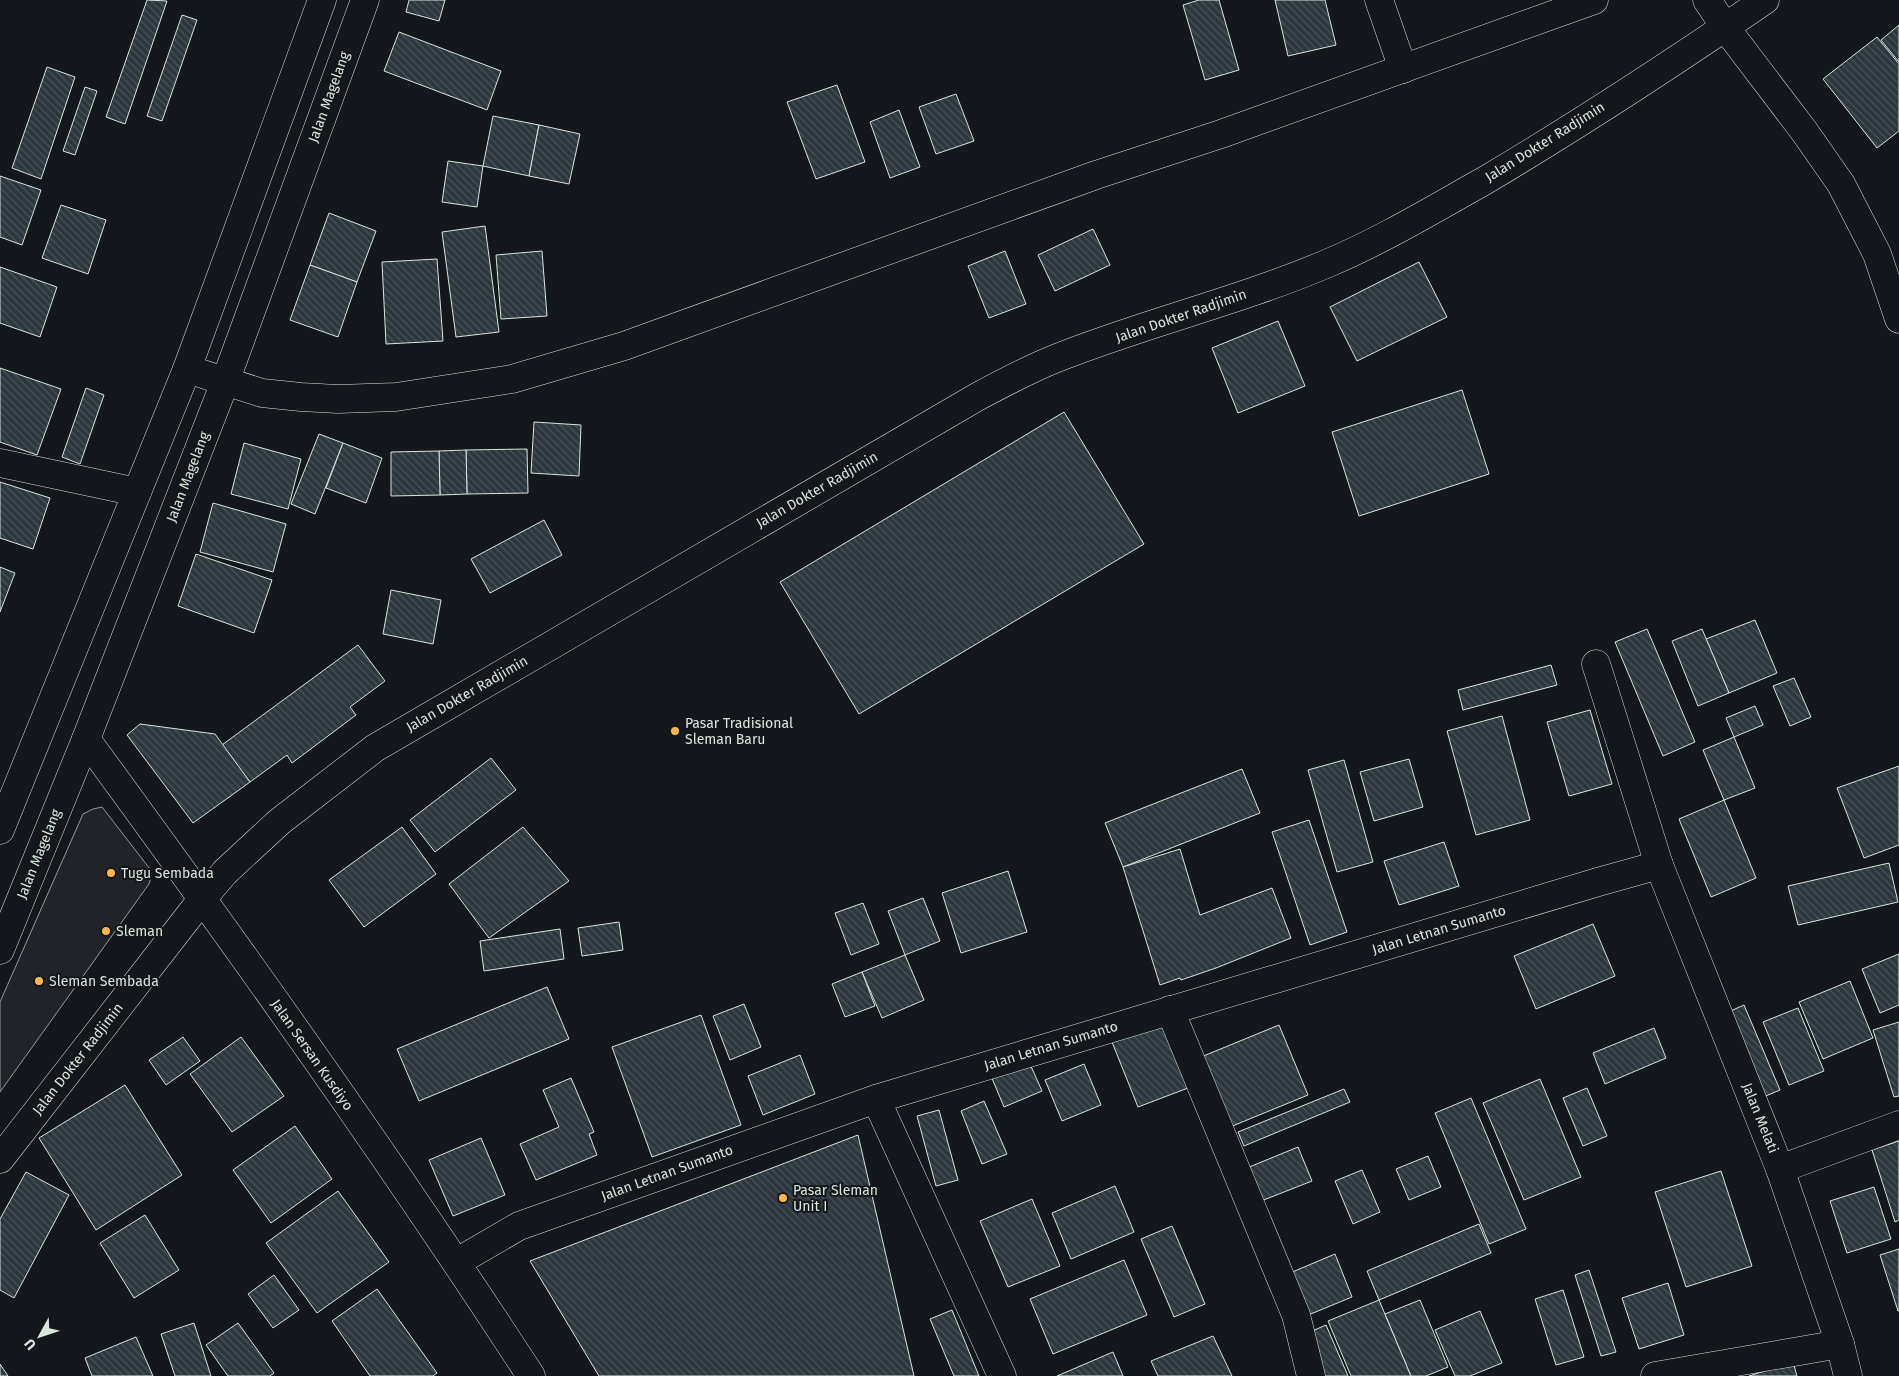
<svg xmlns="http://www.w3.org/2000/svg" width="1899" height="1376" viewBox="0 0 1899 1376" font-family="'Fira Sans',sans-serif">
<defs>
<pattern id="building-back-hatch" width="6" height="6" patternUnits="userSpaceOnUse" patternTransform="scale(1.25)"><rect width="6" height="6" fill="#2c363c"/><path d="M-1 5l2 2M0 0l6 6M5-1l2 2" fill="none" stroke="#4a5358"/></pattern>
</defs>
<rect width="100%" height="100%" fill="#14181c"/>
<path fill="#202428" stroke="#939e99" d="M 102,807 L 150,869 L 151,877 L 149,884 L 0,1092 L 0,1002 L 83,814 L 93,809 Z"/>
<g fill="url(#building-back-hatch)" stroke="#d8e6dc">
<path d="M 147,0 L 167,1 L 125,124 L 106,117 Z"/>
<path d="M 409,0 L 445,0 L 439,21 L 406,12 Z"/>
<path d="M 1199,0 L 1219,0 L 1239,70 L 1205,80 L 1183,5 Z"/>
<path d="M 1275,0 L 1325,0 L 1336,45 L 1288,56 Z"/>
<path d="M 182,15 L 197,20 L 162,121 L 147,116 Z"/>
<path d="M 1899,25 L 1899,62 L 1881,40 Z"/>
<path d="M 399,32 L 501,71 L 487,110 L 384,71 Z"/>
<path d="M 1877,37 L 1899,64 L 1899,131 L 1877,148 L 1823,79 Z"/>
<path d="M 47,67 L 75,77 L 41,179 L 12,168 Z"/>
<path d="M 837,85 L 865,162 L 816,179 L 787,102 Z"/>
<path d="M 85,87 L 97,91 L 75,155 L 63,151 Z"/>
<path d="M 956,94 L 974,141 L 936,154 L 919,107 Z"/>
<path d="M 899,110 L 920,167 L 890,178 L 870,122 Z"/>
<path d="M 493,116 L 539,125 L 529,176 L 483,166 Z"/>
<path d="M 539,125 L 580,134 L 569,184 L 529,176 Z"/>
<path d="M 448,161 L 483,166 L 477,207 L 442,202 Z"/>
<path d="M 0,176 L 41,190 L 22,245 L 0,237 Z"/>
<path d="M 61,205 L 106,220 L 88,274 L 42,258 Z"/>
<path d="M 329,213 L 376,231 L 357,282 L 310,265 Z"/>
<path d="M 485,226 L 499,332 L 456,337 L 442,232 Z"/>
<path d="M 1093,229 L 1110,265 L 1055,291 L 1038,255 Z"/>
<path d="M 542,251 L 547,316 L 501,319 L 496,255 Z"/>
<path d="M 1005,251 L 1026,304 L 989,318 L 968,266 Z"/>
<path d="M 437,259 L 443,341 L 386,344 L 382,262 Z"/>
<path d="M 1419,262 L 1447,317 L 1357,361 L 1330,307 Z"/>
<path d="M 310,265 L 357,282 L 338,337 L 290,320 Z"/>
<path d="M 0,267 L 57,287 L 40,337 L 0,323 Z"/>
<path d="M 1278,321 L 1305,386 L 1238,413 L 1212,348 Z"/>
<path d="M 0,368 L 61,389 L 37,455 L 0,442 Z"/>
<path d="M 86,388 L 104,395 L 80,464 L 62,457 Z"/>
<path d="M 1462,390 L 1489,474 L 1359,516 L 1332,432 Z"/>
<path d="M 1064,412 L 1144,544 L 859,714 L 780,582 Z"/>
<path d="M 534,422 L 581,425 L 579,476 L 531,473 Z"/>
<path d="M 319,434 L 343,443 L 315,514 L 291,504 Z"/>
<path d="M 244,443 L 301,459 L 288,509 L 231,494 Z"/>
<path d="M 343,443 L 382,458 L 366,503 L 326,488 Z"/>
<path d="M 527,449 L 528,493 L 467,494 L 466,450 Z"/>
<path d="M 466,450 L 467,494 L 440,495 L 439,451 Z"/>
<path d="M 439,451 L 440,495 L 391,496 L 391,452 Z"/>
<path d="M 0,482 L 50,498 L 33,549 L 0,538 Z"/>
<path d="M 213,503 L 286,524 L 273,572 L 200,552 Z"/>
<path d="M 544,520 L 562,555 L 490,593 L 471,559 Z"/>
<path d="M 196,554 L 272,580 L 254,633 L 178,606 Z"/>
<path d="M 0,567 L 15,573 L 0,612 Z"/>
<path d="M 391,590 L 441,600 L 433,644 L 383,634 Z"/>
<path d="M 1755,620 L 1777,673 L 1729,693 L 1706,639 Z"/>
<path d="M 1647,629 L 1695,742 L 1663,756 L 1615,642 Z"/>
<path d="M 1702,629 L 1729,693 L 1698,706 L 1672,641 Z"/>
<path d="M 358,645 L 385,681 L 350,707 L 356,715 L 292,763 L 287,755 L 250,782 L 222,745 Z"/>
<path d="M 1551,665 L 1557,685 L 1463,710 L 1458,690 Z"/>
<path d="M 1794,678 L 1811,717 L 1790,726 L 1773,686 Z"/>
<path d="M 1755,706 L 1763,725 L 1734,737 L 1726,718 Z"/>
<path d="M 1590,710 L 1612,784 L 1569,796 L 1547,722 Z"/>
<path d="M 1502,716 L 1530,820 L 1476,835 L 1447,731 Z"/>
<path d="M 140,724 L 215,734 L 250,782 L 193,823 L 127,735 Z"/>
<path d="M 1734,737 L 1755,788 L 1724,800 L 1703,750 Z"/>
<path d="M 491,758 L 516,790 L 435,852 L 410,820 Z"/>
<path d="M 1409,759 L 1423,807 L 1374,821 L 1360,772 Z"/>
<path d="M 1344,760 L 1373,862 L 1337,872 L 1308,770 Z"/>
<path d="M 1899,766 L 1899,845 L 1864,858 L 1837,788 Z"/>
<path d="M 1242,769 L 1260,813 L 1123,867 L 1105,823 Z"/>
<path d="M 1724,800 L 1756,878 L 1711,897 L 1679,819 Z"/>
<path d="M 1309,820 L 1347,932 L 1310,945 L 1272,832 Z"/>
<path d="M 402,827 L 436,874 L 364,927 L 329,880 Z"/>
<path d="M 523,827 L 569,881 L 489,938 L 449,884 Z"/>
<path d="M 1444,842 L 1459,886 L 1399,905 L 1384,861 Z"/>
<path d="M 1180,849 L 1200,915 L 1272,888 L 1291,938 L 1216,968 L 1181,980 L 1180,978 L 1160,985 L 1123,867 Z"/>
<path d="M 1889,863 L 1898,902 L 1798,925 L 1788,886 Z"/>
<path d="M 1008,871 L 1027,932 L 961,953 L 942,893 Z"/>
<path d="M 923,898 L 940,941 L 905,955 L 888,911 Z"/>
<path d="M 863,903 L 879,944 L 851,955 L 835,913 Z"/>
<path d="M 619,922 L 623,950 L 582,956 L 578,928 Z"/>
<path d="M 1593,924 L 1615,976 L 1536,1009 L 1514,956 Z"/>
<path d="M 560,929 L 564,959 L 484,971 L 480,941 Z"/>
<path d="M 1899,954 L 1899,1005 L 1880,1013 L 1862,969 Z"/>
<path d="M 905,955 L 924,1000 L 882,1018 L 862,972 Z"/>
<path d="M 862,972 L 875,1006 L 845,1017 L 832,984 Z"/>
<path d="M 1850,981 L 1873,1038 L 1823,1059 L 1799,1002 Z"/>
<path d="M 547,987 L 569,1039 L 419,1101 L 397,1049 Z"/>
<path d="M 744,1004 L 761,1047 L 730,1060 L 713,1016 Z"/>
<path d="M 1744,1005 L 1780,1090 L 1761,1098 L 1726,1013 Z"/>
<path d="M 1798,1008 L 1824,1071 L 1789,1085 L 1763,1022 Z"/>
<path d="M 701,1015 L 741,1125 L 652,1157 L 612,1047 Z"/>
<path d="M 1160,1018 L 1188,1088 L 1138,1107 L 1110,1037 Z"/>
<path d="M 1899,1022 L 1899,1096 L 1894,1097 L 1873,1030 Z"/>
<path d="M 1279,1025 L 1308,1095 L 1230,1127 L 1201,1057 Z"/>
<path d="M 1654,1028 L 1666,1058 L 1605,1084 L 1593,1053 Z"/>
<path d="M 183,1037 L 200,1061 L 166,1085 L 149,1060 Z"/>
<path d="M 241,1037 L 284,1096 L 232,1132 L 190,1074 Z"/>
<path d="M 800,1055 L 815,1094 L 763,1115 L 748,1076 Z"/>
<path d="M 1026,1055 L 1042,1091 L 1004,1107 L 989,1071 Z"/>
<path d="M 1084,1064 L 1101,1105 L 1062,1121 L 1045,1080 Z"/>
<path d="M 571,1078 L 594,1132 L 589,1134 L 597,1155 L 536,1180 L 520,1144 L 559,1127 L 543,1090 Z"/>
<path d="M 1540,1079 L 1581,1177 L 1524,1200 L 1483,1103 Z"/>
<path d="M 125,1085 L 182,1175 L 96,1230 L 39,1138 Z"/>
<path d="M 1587,1088 L 1607,1136 L 1583,1146 L 1563,1098 Z"/>
<path d="M 1344,1089 L 1350,1102 L 1244,1146 L 1238,1132 Z"/>
<path d="M 1471,1098 L 1526,1229 L 1489,1244 L 1435,1113 Z"/>
<path d="M 984,1101 L 1007,1154 L 982,1164 L 961,1111 Z"/>
<path d="M 939,1110 L 958,1180 L 936,1186 L 917,1116 Z"/>
<path d="M 295,1126 L 332,1179 L 271,1223 L 233,1170 Z"/>
<path d="M 858,1135 L 914,1376 L 599,1376 L 530,1261 Z"/>
<path d="M 481,1138 L 505,1195 L 453,1216 L 429,1160 Z"/>
<path d="M 1899,1141 L 1899,1220 L 1895,1222 L 1872,1150 Z"/>
<path d="M 1298,1147 L 1312,1181 L 1256,1203 L 1242,1170 Z"/>
<path d="M 1428,1156 L 1441,1187 L 1409,1200 L 1396,1169 Z"/>
<path d="M 1362,1170 L 1380,1212 L 1353,1224 L 1335,1181 Z"/>
<path d="M 1721,1171 L 1752,1266 L 1686,1287 L 1655,1192 Z"/>
<path d="M 26,1172 L 69,1195 L 14,1298 L 0,1290 L 0,1219 Z"/>
<path d="M 1115,1186 L 1134,1232 L 1071,1259 L 1052,1213 Z"/>
<path d="M 1874,1187 L 1891,1239 L 1847,1253 L 1830,1201 Z"/>
<path d="M 338,1191 L 389,1262 L 317,1313 L 266,1243 Z"/>
<path d="M 1032,1199 L 1060,1266 L 1008,1287 L 980,1221 Z"/>
<path d="M 145,1215 L 179,1270 L 134,1298 L 100,1243 Z"/>
<path d="M 1479,1224 L 1491,1253 L 1379,1300 L 1367,1271 Z"/>
<path d="M 1172,1226 L 1205,1304 L 1174,1317 L 1141,1239 Z"/>
<path d="M 1899,1249 L 1899,1311 L 1898,1311 L 1880,1255 Z"/>
<path d="M 1335,1254 L 1352,1297 L 1301,1318 L 1283,1276 Z"/>
<path d="M 1124,1260 L 1147,1315 L 1053,1354 L 1030,1299 Z"/>
<path d="M 1589,1270 L 1616,1352 L 1601,1356 L 1575,1275 Z"/>
<path d="M 274,1275 L 299,1310 L 273,1328 L 248,1294 Z"/>
<path d="M 1668,1283 L 1684,1335 L 1639,1349 L 1622,1298 Z"/>
<path d="M 377,1289 L 437,1373 L 433,1376 L 370,1376 L 332,1321 Z"/>
<path d="M 1563,1290 L 1584,1357 L 1556,1365 L 1535,1299 Z"/>
<path d="M 1379,1300 L 1411,1376 L 1351,1376 L 1328,1321 Z"/>
<path d="M 1420,1300 L 1448,1367 L 1426,1376 L 1411,1376 L 1385,1314 Z"/>
<path d="M 952,1310 L 979,1376 L 954,1376 L 930,1319 Z"/>
<path d="M 1480,1311 L 1502,1363 L 1470,1376 L 1455,1376 L 1435,1330 Z"/>
<path d="M 194,1323 L 211,1376 L 175,1376 L 161,1334 Z"/>
<path d="M 238,1323 L 274,1373 L 270,1376 L 228,1376 L 206,1345 Z"/>
<path d="M 1326,1325 L 1348,1376 L 1321,1376 L 1303,1335 Z"/>
<path d="M 1213,1336 L 1232,1376 L 1158,1376 L 1151,1361 Z"/>
<path d="M 136,1337 L 153,1376 L 92,1376 L 85,1358 Z"/>
<path d="M 1113,1352 L 1123,1376 L 1057,1376 Z"/>
<path d="M 1793,1362 L 1797,1376 L 1749,1376 Z"/>
<path d="M 0,1364 L 8,1376 L 0,1376 Z"/>
</g>
<g fill="none" stroke-linecap="round" stroke-linejoin="round">
<g stroke="#d8e6dc" stroke-width="29">
<g id="street">
<path d="M 1379,0 L 1403,69"/>
<path d="M 1707,0 L 1725,27 L 1804,131 L 1841,184 L 1877,254 L 1899,319"/>
<path d="M 0,463 L 137,492"/>
<path d="M 1596,664 L 1659,865 L 1780,1169 L 1840,1344 L 1848,1376"/>
<path d="M 1170,1010 L 1296,1315 L 1311,1376"/>
<path d="M 876,1099 L 1002,1376"/>
<path d="M 1780,1169 L 1899,1125"/>
<path d="M 457,1262 L 519,1226 L 876,1099 L 1598,882 L 1659,865"/>
<path d="M 1655,1376 L 1840,1344"/>
</g>
</g>
<g stroke="#d8e6dc" stroke-width="29">
<g id="secondary">
<path d="M 187,369 L 262,393 L 301,397 L 338,399 L 396,397 L 512,379 L 624,346 L 1096,175 L 1221,134 L 1594,0"/>
<path d="M 86,739 C 239,948 390,1159 531,1376"/>
<path d="M 0,1159 L 203,898 L 225,872 L 279,822 L 375,748 L 977,397 C 1003,383 1029,369 1057,358 C 1145,323 1239,301 1326,264 C 1381,241 1432,210 1484,181 C 1580,124 1673,63 1765,0"/>
</g>
</g>
<g stroke="#d8e6dc" stroke-width="29">
<g id="highway">
<path d="M 0,830 L 187,369 L 322,0"/>
<path d="M 0,950 L 86,739 L 225,382 L 365,0"/>
</g>
</g>
<use href="#street" stroke="#14181c" stroke-width="28"/>
<use href="#secondary" stroke="#14181c" stroke-width="28"/>
<use href="#highway" stroke="#14181c" stroke-width="28"/>
</g>
<g fill="#ffb74d" stroke="#14181c" stroke-width="2">
<circle cx="675" cy="731" r="5"/>
<circle cx="111" cy="873" r="5"/>
<circle cx="106" cy="931" r="5"/>
<circle cx="39" cy="981" r="5"/>
<circle cx="783" cy="1198" r="5"/>
</g>
<g text-anchor="middle" dominant-baseline="central" stroke-width="4" stroke-linejoin="round" paint-order="stroke">
<g font-size="14" fill="#d8e6dc" stroke="#14181c">
<text transform="translate(329 97) rotate(-70)">Jalan Magelang</text>
<text transform="translate(1545 142) rotate(-32)">Jalan Dokter Radjimin</text>
<text transform="translate(1181 316) rotate(-19)">Jalan Dokter Radjimin</text>
<text transform="translate(188 477) rotate(-69)">Jalan Magelang</text>
<text transform="translate(817 490) rotate(-30)">Jalan Dokter Radjimin</text>
<text transform="translate(467 694) rotate(-30)">Jalan Dokter Radjimin</text>
<text transform="translate(39 854) rotate(-68)">Jalan Magelang</text>
<text transform="translate(1439 930) rotate(-17)">Jalan Letnan Sumanto</text>
<text transform="translate(1051 1046) rotate(-17)">Jalan Letnan Sumanto</text>
<text transform="translate(312 1055) rotate(55)">Jalan Sersan Kusdiyo</text>
<text transform="translate(78 1059) rotate(-52)">Jalan Dokter Radjimin</text>
<text transform="translate(1760 1118) rotate(68)">Jalan Melati</text>
<text transform="translate(667 1173) rotate(-20)">Jalan Letnan Sumanto</text>
</g>
<g font-size="14" fill="#d8e6dc" stroke="#14181c" text-anchor="start">
<text x="685" y="723">Pasar Tradisional<tspan x="685" dy="16">Sleman Baru</tspan></text>
<text x="121" y="873">Tugu Sembada</text>
<text x="116" y="931">Sleman</text>
<text x="49" y="981">Sleman Sembada</text>
<text x="793" y="1190">Pasar Sleman<tspan x="793" dy="16">Unit I</tspan></text>
</g>
</g>
<g transform="translate(40 1336) rotate(230)" stroke="#14181c" stroke-width="4" paint-order="stroke">
<path d="M0-4L9 19L0 12L-9 19Z" fill="#d8e6dc"/>
<text y="-8" font-size="14" font-weight="bold" text-anchor="middle" fill="#d8e6dc">U</text>
</g>
</svg>
